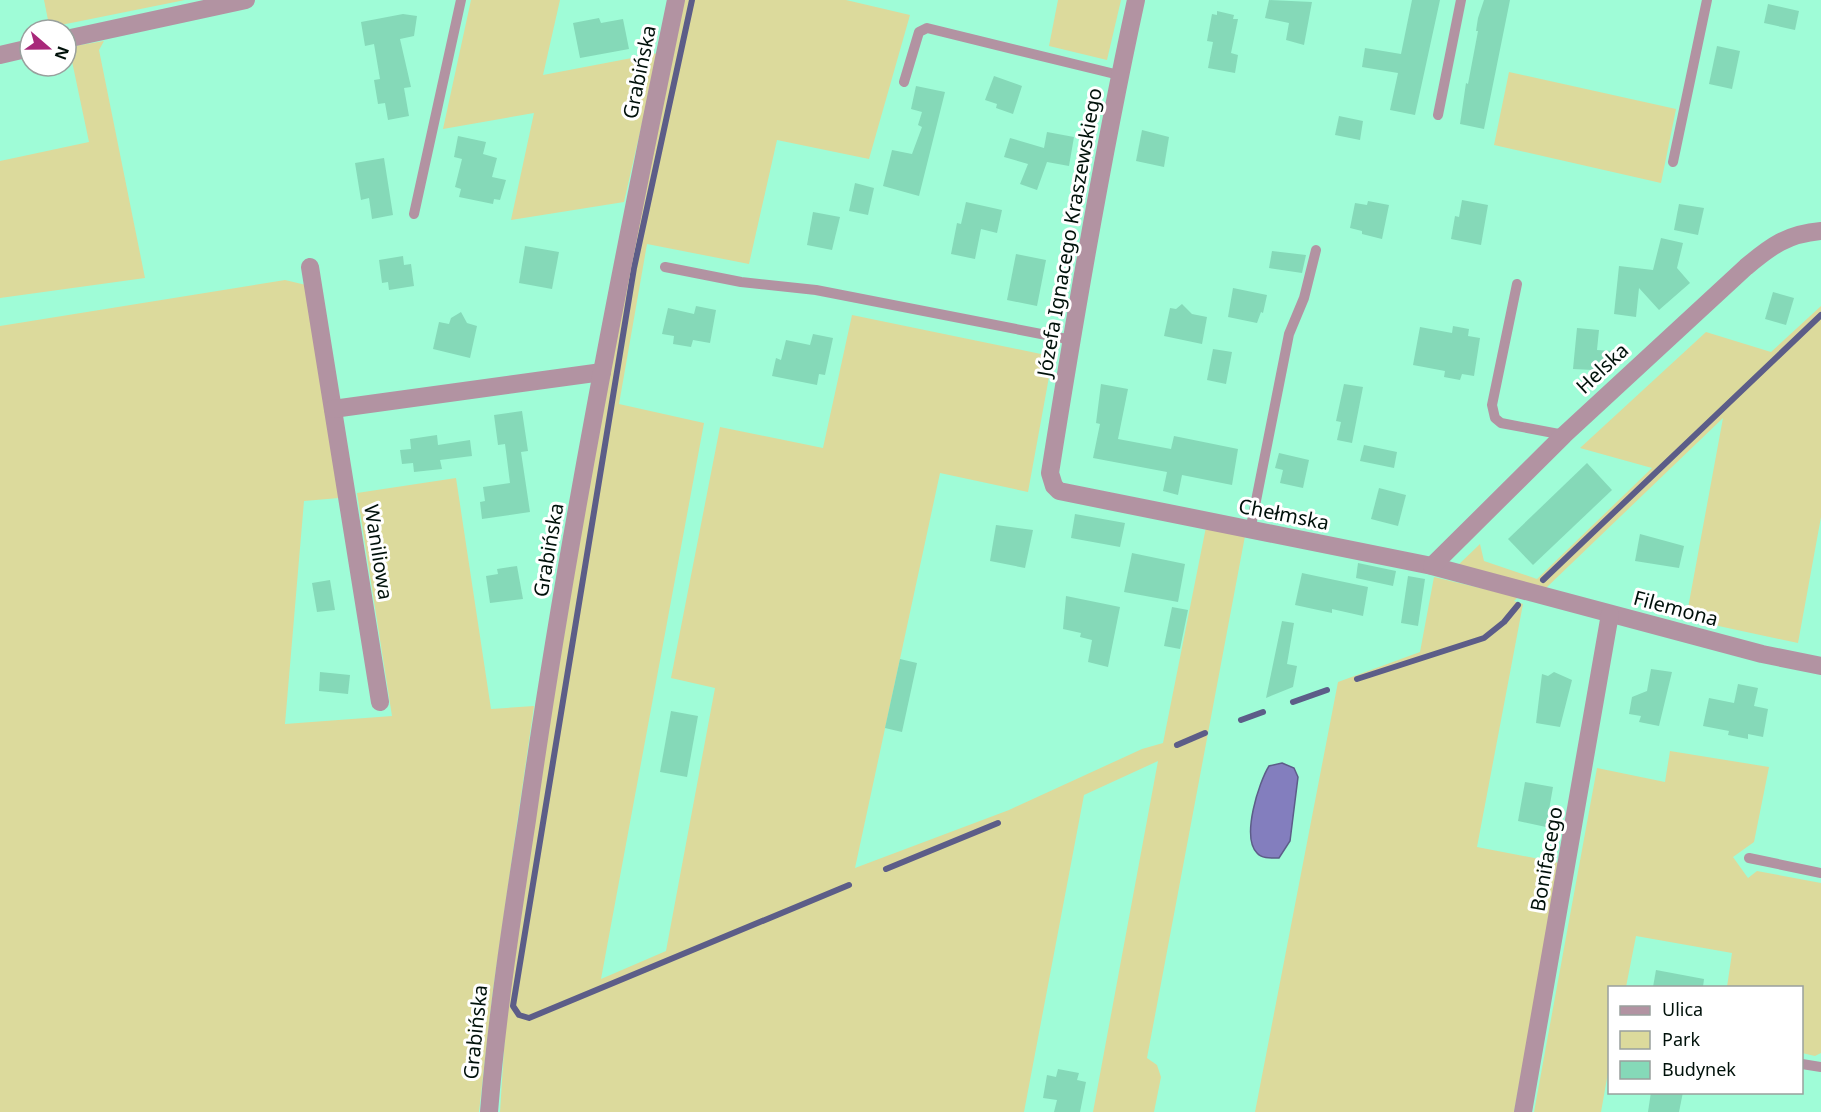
<svg xmlns="http://www.w3.org/2000/svg" width="1821" height="1112" viewBox="0 0 1821 1112" font-family="'Noto Sans',sans-serif">
<rect width="100%" height="100%" fill="#9ffcd7"/>
<g fill="#dcda9c">
<path d="M 44,0 L 185,0 L 61,25 L 48,20 Z"/>
<path d="M 471,0 L 560,0 L 543,75 L 658,53 L 624,202 L 511,220 L 534,113 L 443,129 Z"/>
<path d="M 683,0 L 846,0 L 910,15 L 869,159 L 777,140 L 749,264 L 647,244 L 619,404 L 704,423 L 601,979 L 666,951 L 715,688 L 671,678 L 720,427 L 823,448 L 852,315 L 1041,354 L 1051,366 L 1028,492 L 940,473 L 855,868 L 1009,810 L 1142,749 L 1163,743 L 1206,527 L 1245,536 L 1147,1058 L 1157,1065 L 1161,1077 L 1154,1112 L 1093,1112 L 1158,761 L 1084,795 L 1024,1112 L 500,1112 L 506,1018 L 504,1003 L 599,421 Z"/>
<path d="M 1058,0 L 1121,0 L 1107,60 L 1049,46 Z"/>
<path d="M 104,41 L 99,50 L 145,278 L 0,298 L 0,161 L 89,142 L 69,47 Z"/>
<path d="M 1509,72 L 1676,109 L 1661,183 L 1494,145 Z"/>
<path d="M 285,280 L 306,285 L 339,498 L 304,501 L 285,724 L 392,716 L 357,493 L 456,478 L 491,709 L 534,706 L 493,990 L 479,1112 L 0,1112 L 0,326 Z"/>
<path d="M 1821,306 L 1821,517 L 1798,643 L 1686,619 L 1723,418 L 1546,588 L 1455,568 L 1480,544 L 1484,561 L 1537,579 L 1652,468 L 1580,448 L 1706,332 L 1771,352 Z"/>
<path d="M 1434,577 L 1518,597 L 1514,601 L 1523,604 L 1477,847 L 1560,863 L 1514,1112 L 1255,1112 L 1338,682 L 1420,652 Z"/>
<path d="M 1670,751 L 1769,767 L 1754,842 L 1733,857 L 1748,878 L 1757,871 L 1821,883 L 1821,1053 L 1815,1056 L 1802,1053 L 1802,988 L 1727,987 L 1732,953 L 1636,936 L 1626,987 L 1610,988 L 1609,1067 L 1601,1112 L 1534,1112 L 1597,768 L 1665,782 Z"/>
</g>
<path fill="#837ebe" stroke="#5c5d88" stroke-width="1.5" d="M 1282,763 L 1294,768 L 1298,777 L 1290,841 L 1279,858 C 1272,858 1262,859 1257,853 C 1241,837 1259,782 1269,766 Z"/>
<g fill="none" stroke-linecap="round" stroke-linejoin="round">
<g stroke="#5c5d88" stroke-width="6">
<path d="M 692,0 L 634,268 L 513,1006 L 519,1015 L 529,1018 L 849,885"/>
<path d="M 1543,580 L 1821,315"/>
<path d="M 1357,679 L 1484,638 L 1504,622 L 1518,605"/>
<path d="M 1293,702 L 1327,690"/>
<path d="M 1241,720 L 1263,712"/>
<path d="M 1177,745 L 1205,733"/>
<path d="M 886,869 L 998,823"/>
</g>
</g>
<g fill="#85d9b8">
<path d="M 1269,0 L 1312,2 L 1304,45 L 1286,40 L 1289,23 L 1265,18 Z"/>
<path d="M 1412,0 L 1440,0 L 1415,115 L 1390,110 L 1398,73 L 1362,67 L 1365,48 L 1401,54 Z"/>
<path d="M 1484,0 L 1510,0 L 1484,129 L 1460,124 L 1466,83 L 1468,84 L 1478,31 L 1476,31 L 1478,18 Z"/>
<path d="M 1768,4 L 1799,11 L 1795,30 L 1764,23 Z"/>
<path d="M 1217,11 L 1234,15 L 1233,19 L 1238,19 L 1231,53 L 1238,55 L 1235,73 L 1208,68 L 1213,42 L 1207,41 L 1212,14 L 1217,15 Z"/>
<path d="M 403,14 L 417,16 L 414,36 L 400,39 L 411,87 L 404,88 L 409,116 L 388,120 L 385,103 L 378,104 L 374,80 L 380,79 L 374,44 L 365,46 L 361,22 Z"/>
<path d="M 599,18 L 601,23 L 623,19 L 629,49 L 580,58 L 573,23 Z"/>
<path d="M 1717,46 L 1740,51 L 1732,89 L 1709,84 Z"/>
<path d="M 994,76 L 1022,86 L 1013,114 L 996,108 L 997,104 L 985,100 Z"/>
<path d="M 916,86 L 945,92 L 919,196 L 883,186 L 892,150 L 912,154 L 922,127 L 918,125 L 922,112 L 911,109 Z"/>
<path d="M 1339,116 L 1363,121 L 1360,140 L 1335,135 Z"/>
<path d="M 1142,130 L 1169,137 L 1164,167 L 1136,161 Z"/>
<path d="M 1047,132 L 1074,137 L 1069,166 L 1047,162 L 1037,190 L 1020,184 L 1028,164 L 1004,157 L 1010,138 L 1044,148 Z"/>
<path d="M 458,136 L 486,142 L 483,154 L 497,158 L 492,177 L 506,180 L 500,200 L 494,199 L 493,204 L 459,197 L 461,189 L 455,187 L 462,159 L 454,157 Z"/>
<path d="M 384,158 L 393,215 L 372,219 L 369,198 L 361,200 L 355,163 Z"/>
<path d="M 855,183 L 874,188 L 868,215 L 849,211 Z"/>
<path d="M 1462,200 L 1488,205 L 1481,245 L 1451,239 L 1455,216 L 1459,217 Z"/>
<path d="M 1368,201 L 1389,205 L 1382,239 L 1362,234 L 1362,231 L 1350,228 L 1355,203 L 1367,205 Z"/>
<path d="M 966,202 L 1002,210 L 997,233 L 981,229 L 975,259 L 951,254 L 957,223 L 961,224 Z"/>
<path d="M 1679,204 L 1704,208 L 1698,235 L 1674,230 Z"/>
<path d="M 813,212 L 840,217 L 832,250 L 807,245 Z"/>
<path d="M 1661,238 L 1683,243 L 1677,268 L 1690,283 L 1659,310 L 1639,288 L 1636,317 L 1614,314 L 1619,266 L 1653,270 Z"/>
<path d="M 525,246 L 559,252 L 552,289 L 519,283 Z"/>
<path d="M 1272,251 L 1306,255 L 1302,273 L 1269,268 Z"/>
<path d="M 1016,254 L 1046,260 L 1037,306 L 1007,300 Z"/>
<path d="M 403,256 L 404,265 L 411,264 L 414,286 L 389,290 L 388,282 L 382,283 L 379,260 Z"/>
<path d="M 1233,288 L 1267,295 L 1263,313 L 1261,312 L 1257,323 L 1228,317 Z"/>
<path d="M 1773,292 L 1794,298 L 1786,325 L 1765,319 Z"/>
<path d="M 1182,304 L 1192,314 L 1207,317 L 1202,344 L 1164,336 L 1170,308 L 1176,309 Z"/>
<path d="M 696,306 L 716,310 L 710,343 L 693,340 L 691,347 L 673,344 L 674,336 L 662,334 L 668,308 L 694,314 Z"/>
<path d="M 461,312 L 467,323 L 477,326 L 470,358 L 433,349 L 439,322 L 449,324 L 451,318 Z"/>
<path d="M 1453,326 L 1469,329 L 1468,336 L 1480,338 L 1474,376 L 1462,374 L 1460,380 L 1444,377 L 1445,371 L 1413,365 L 1420,327 L 1452,333 Z"/>
<path d="M 1577,328 L 1599,330 L 1597,350 L 1614,351 L 1613,371 L 1573,369 Z"/>
<path d="M 813,334 L 833,338 L 825,375 L 819,374 L 817,385 L 772,376 L 776,358 L 781,360 L 786,340 L 810,345 Z"/>
<path d="M 1213,349 L 1232,352 L 1226,384 L 1207,380 Z"/>
<path d="M 1101,384 L 1128,389 L 1118,439 L 1171,449 L 1174,436 L 1238,449 L 1232,485 L 1182,475 L 1178,495 L 1163,491 L 1167,472 L 1093,458 L 1100,424 L 1096,423 Z"/>
<path d="M 1344,384 L 1363,387 L 1352,443 L 1337,440 L 1341,422 L 1336,421 Z"/>
<path d="M 522,411 L 528,451 L 521,452 L 530,512 L 482,519 L 480,502 L 485,501 L 483,487 L 510,483 L 505,444 L 498,445 L 494,415 Z"/>
<path d="M 437,435 L 438,445 L 470,440 L 472,456 L 440,460 L 442,469 L 414,472 L 413,463 L 402,464 L 400,450 L 411,449 L 410,439 Z"/>
<path d="M 1364,445 L 1397,452 L 1394,468 L 1360,461 Z"/>
<path d="M 1279,453 L 1309,460 L 1303,488 L 1280,483 L 1283,470 L 1275,468 Z"/>
<path d="M 1587,463 L 1612,490 L 1533,565 L 1508,539 Z"/>
<path d="M 1379,488 L 1406,495 L 1398,526 L 1371,519 Z"/>
<path d="M 1075,514 L 1125,523 L 1120,547 L 1071,538 Z"/>
<path d="M 996,525 L 1033,530 L 1025,568 L 990,561 Z"/>
<path d="M 1640,534 L 1684,546 L 1679,568 L 1635,561 Z"/>
<path d="M 1132,553 L 1185,564 L 1178,602 L 1124,592 Z"/>
<path d="M 1358,563 L 1396,571 L 1393,586 L 1356,578 Z"/>
<path d="M 517,566 L 523,599 L 490,603 L 486,576 L 498,574 L 497,569 Z"/>
<path d="M 1302,573 L 1368,587 L 1363,616 L 1332,609 L 1332,613 L 1295,605 Z"/>
<path d="M 1408,576 L 1425,579 L 1418,626 L 1401,623 Z"/>
<path d="M 330,580 L 335,610 L 317,612 L 312,583 Z"/>
<path d="M 1066,596 L 1120,607 L 1108,667 L 1088,662 L 1092,640 L 1080,637 L 1081,633 L 1063,629 Z"/>
<path d="M 1172,607 L 1188,610 L 1180,649 L 1164,646 Z"/>
<path d="M 1282,621 L 1294,623 L 1287,664 L 1297,666 L 1293,687 L 1266,698 Z"/>
<path d="M 900,659 L 917,663 L 902,732 L 885,728 Z"/>
<path d="M 1651,669 L 1672,672 L 1659,726 L 1639,722 L 1641,716 L 1629,714 L 1632,697 L 1647,691 Z"/>
<path d="M 320,672 L 350,675 L 348,694 L 319,691 Z"/>
<path d="M 1554,672 L 1572,680 L 1560,727 L 1536,723 L 1542,674 L 1548,676 Z"/>
<path d="M 1738,684 L 1758,688 L 1754,706 L 1768,709 L 1763,737 L 1748,734 L 1748,739 L 1728,735 L 1729,731 L 1703,726 L 1709,698 L 1734,703 Z"/>
<path d="M 671,711 L 698,716 L 687,777 L 660,772 Z"/>
<path d="M 1525,782 L 1553,787 L 1546,827 L 1518,821 Z"/>
<path d="M 1656,970 L 1704,979 L 1703,987 L 1653,987 Z"/>
<path d="M 1058,1069 L 1079,1073 L 1077,1080 L 1086,1082 L 1080,1112 L 1054,1112 L 1057,1100 L 1043,1098 L 1047,1075 L 1056,1077 Z"/>
<path d="M 1651,1092 L 1683,1092 L 1679,1112 L 1648,1112 Z"/>
</g>
<g fill="none" stroke-linecap="round" stroke-linejoin="round">
<g stroke="#b293a2" stroke-width="10">
<path d="M 904,82 L 919,32 L 927,28 L 1119,75"/>
<path d="M 1438,115 L 1461,0"/>
<path d="M 1673,162 L 1707,0"/>
<path d="M 414,214 L 461,0"/>
<path d="M 665,267 L 741,282 L 816,290 L 1072,340"/>
<path d="M 1517,284 L 1492,405 L 1495,418 L 1501,423 L 1564,435"/>
<path d="M 1250,531 L 1289,334 L 1304,298 L 1316,250"/>
<path d="M 1749,858 L 1821,873"/>
<path d="M 1802,1064 L 1821,1067"/>
</g>
<g stroke="#b293a2" stroke-width="18">
<path d="M 1136,0 C 1102,156 1075,315 1050,473 L 1054,486 L 1059,491 L 1432,566 L 1762,654 L 1821,666"/>
<path d="M 66,39 L 246,0"/>
<path d="M 0,55 L 30,48"/>
<path d="M 310,267 L 380,702"/>
<path d="M 333,409 L 602,372"/>
<path d="M 1432,566 L 1564,435 L 1746,267 C 1771,246 1787,234 1821,231"/>
<path d="M 489,1112 C 497,1014 512,917 527,820 C 566,545 620,272 676,0"/>
<path d="M 1523,1112 L 1610,614"/>
</g>
</g>
<g text-anchor="middle" dominant-baseline="central" stroke-width="6" stroke-linejoin="round" paint-order="stroke">
<g font-size="20" fill="#00110a" stroke="#fff">
<text transform="translate(639 72) rotate(-78)">Grabińska</text>
<text transform="translate(1069 232) rotate(-80)">Józefa Ignacego Kraszewskiego</text>
<text transform="translate(1602 368) rotate(-43)">Helska</text>
<text transform="translate(1284 514) rotate(11)">Chełmska</text>
<text transform="translate(548 550) rotate(-80)">Grabińska</text>
<text transform="translate(379 552) rotate(81)">Waniliowa</text>
<text transform="translate(1676 608) rotate(15)">Filemona</text>
<text transform="translate(1546 859) rotate(-80)">Bonifacego</text>
<text transform="translate(475 1032) rotate(-84)">Grabińska</text>
</g>
</g>
<rect x="1608" y="986" width="195" height="108" fill="#ffffff" stroke="#99a09d" stroke-width="1.5"/>
<rect x="1620" y="1006" width="30" height="9" fill="#b293a2" stroke="#99a09d" stroke-width="1.5"/>
<text x="1662" y="1016" font-size="18" fill="#00110a">Ulica</text>
<rect x="1620" y="1031" width="30" height="18" fill="#dcda9c" stroke="#99a09d" stroke-width="1.5"/>
<text x="1662" y="1046" font-size="18" fill="#00110a">Park</text>
<rect x="1620" y="1061" width="30" height="18" fill="#85d9b8" stroke="#99a09d" stroke-width="1.5"/>
<text x="1662" y="1076" font-size="18" fill="#00110a">Budynek</text>
<g transform="translate(48 48) rotate(110)"><circle r="28" fill="#ffffff" stroke="#99a09d" stroke-width="1.5"/>
<path d="M0-4.5L10 22L0 15L-10 22Z" fill="#a8297a"/>
<text y="-9" font-size="16" font-weight="bold" text-anchor="middle" fill="#00110a">N</text>
</g>
</svg>
